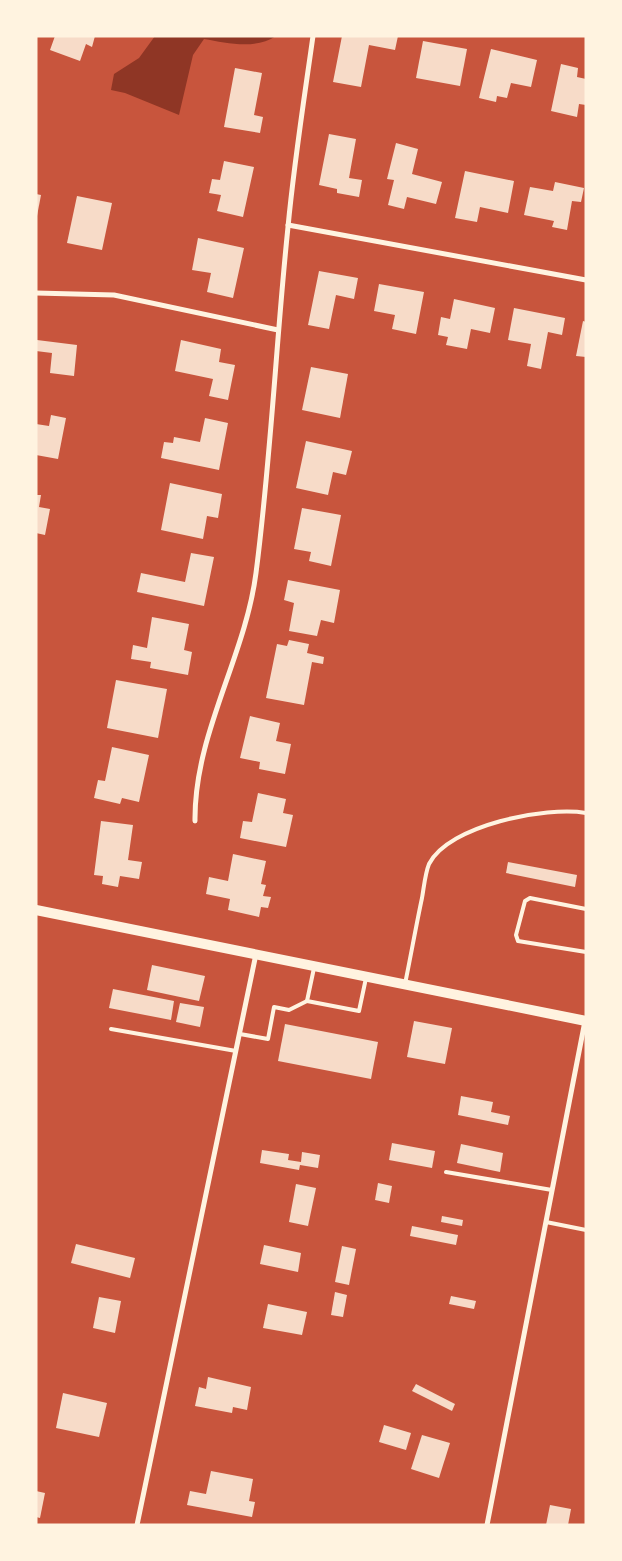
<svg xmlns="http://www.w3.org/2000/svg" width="622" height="1561" viewBox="0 0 622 1561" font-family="Raleway,sans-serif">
<rect width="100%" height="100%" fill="#c8553d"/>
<path fill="#8f3625" d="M 155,36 L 276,36 C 255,50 227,43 204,39 L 193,55 L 179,115 L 125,93 L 111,90 L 114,74 L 139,58 Z"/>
<g fill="#f7dbc8">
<path d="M 55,36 L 95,36 L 92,47 L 86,44 L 80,61 L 50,50 Z"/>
<path d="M 342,36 L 398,36 L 395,50 L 369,45 L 361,87 L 333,82 Z"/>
<path d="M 423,41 L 467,49 L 460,86 L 416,78 Z"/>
<path d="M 491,49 L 537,60 L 531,87 L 511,83 L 507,98 L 497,96 L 496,102 L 479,98 Z"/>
<path d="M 561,64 L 578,68 L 577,77 L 586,79 L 586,105 L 579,104 L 577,117 L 551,111 Z"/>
<path d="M 235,68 L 262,73 L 254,115 L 263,117 L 260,133 L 224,127 Z"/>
<path d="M 329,134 L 356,139 L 349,178 L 362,180 L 359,197 L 337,193 L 337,189 L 319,185 Z"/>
<path d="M 396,143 L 418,149 L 412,174 L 442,182 L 436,204 L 407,197 L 404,209 L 388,205 L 394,180 L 387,179 Z"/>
<path d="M 224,161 L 254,167 L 243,217 L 217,211 L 221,195 L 209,193 L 212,179 L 220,180 Z"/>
<path d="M 465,171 L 514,181 L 508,213 L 480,207 L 477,222 L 455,218 Z"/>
<path d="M 555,182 L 584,188 L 581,202 L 572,201 L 567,230 L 552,227 L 554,221 L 524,215 L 530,187 L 553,191 Z"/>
<path d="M 36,194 L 41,195 L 37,216 L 36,216 Z"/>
<path d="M 77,196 L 112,203 L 102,250 L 67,243 Z"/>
<path d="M 198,238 L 244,248 L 233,298 L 207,292 L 211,273 L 192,270 Z"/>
<path d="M 319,271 L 358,278 L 354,299 L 336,295 L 329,329 L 308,325 Z"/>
<path d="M 379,284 L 424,292 L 416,334 L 392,329 L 395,315 L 374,311 Z"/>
<path d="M 454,299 L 495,308 L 490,333 L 471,329 L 467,349 L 446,345 L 448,337 L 438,335 L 441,317 L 450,319 Z"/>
<path d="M 514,308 L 565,318 L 562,335 L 548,332 L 541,369 L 527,366 L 531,344 L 508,340 Z"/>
<path d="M 583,321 L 586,322 L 586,357 L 576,356 Z"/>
<path d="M 37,340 L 77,345 L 74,376 L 50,373 L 52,353 L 36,351 Z"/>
<path d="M 181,340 L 221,349 L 219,362 L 235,365 L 228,400 L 209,396 L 213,379 L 175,371 Z"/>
<path d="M 311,367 L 348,374 L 340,418 L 302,410 Z"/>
<path d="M 51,415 L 66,418 L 58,459 L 36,455 L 36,424 L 49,426 Z"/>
<path d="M 205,418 L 228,423 L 219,470 L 161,458 L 164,442 L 173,443 L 174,437 L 200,442 Z"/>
<path d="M 306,441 L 352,451 L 346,475 L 333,472 L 328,495 L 296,488 Z"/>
<path d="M 170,483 L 222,494 L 218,518 L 207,516 L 203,539 L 161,530 Z"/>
<path d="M 36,495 L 41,495 L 39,507 L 50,509 L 45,535 L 36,533 Z"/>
<path d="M 302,508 L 341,515 L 331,566 L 309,561 L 311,552 L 294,549 Z"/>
<path d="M 191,553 L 214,557 L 204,606 L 137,592 L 141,573 L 185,582 Z"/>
<path d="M 288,580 L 340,590 L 334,623 L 321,620 L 317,636 L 289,631 L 294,603 L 284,600 Z"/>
<path d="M 152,617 L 189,624 L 184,650 L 192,652 L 188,675 L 150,668 L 151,662 L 131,659 L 133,645 L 147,648 Z"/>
<path d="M 289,640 L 309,644 L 307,653 L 324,657 L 323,664 L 312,662 L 304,705 L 266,698 L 277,644 L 287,646 Z"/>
<path d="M 116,680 L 167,689 L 158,738 L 107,728 Z"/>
<path d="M 250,716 L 280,723 L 276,741 L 291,744 L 285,774 L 259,769 L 260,762 L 240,758 Z"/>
<path d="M 112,747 L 149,755 L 139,802 L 122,798 L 120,804 L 94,798 L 98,780 L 105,781 Z"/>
<path d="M 258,793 L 286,799 L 283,813 L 293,815 L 286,847 L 240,838 L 243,821 L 252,822 Z"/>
<path d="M 101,821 L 133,825 L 128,860 L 142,862 L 139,879 L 120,876 L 118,887 L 102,884 L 103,876 L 94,875 Z"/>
<path d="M 233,854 L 266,861 L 261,884 L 266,885 L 263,896 L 271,897 L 268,908 L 261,907 L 259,917 L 228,910 L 230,899 L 206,894 L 209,877 L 228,881 Z"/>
<path d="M 508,862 L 577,875 L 575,887 L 506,873 Z"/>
<path d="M 152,965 L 205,976 L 199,1001 L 147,990 Z"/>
<path d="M 113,989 L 174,1001 L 171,1020 L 109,1008 Z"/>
<path d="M 180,1003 L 204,1007 L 200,1027 L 176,1022 Z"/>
<path d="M 414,1021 L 452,1028 L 445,1064 L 407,1057 Z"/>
<path d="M 285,1024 L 378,1042 L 371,1079 L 278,1061 Z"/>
<path d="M 461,1096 L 493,1102 L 491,1112 L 510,1116 L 508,1125 L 458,1115 Z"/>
<path d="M 392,1143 L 435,1151 L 432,1168 L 389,1160 Z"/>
<path d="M 461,1144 L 503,1153 L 500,1172 L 457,1163 Z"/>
<path d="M 262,1150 L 289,1154 L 288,1160 L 301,1162 L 302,1152 L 320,1155 L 318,1168 L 300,1165 L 299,1170 L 260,1163 Z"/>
<path d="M 378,1183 L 392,1186 L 389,1203 L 375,1200 Z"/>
<path d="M 296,1184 L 316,1188 L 308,1226 L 289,1222 Z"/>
<path d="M 442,1216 L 463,1220 L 462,1226 L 441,1222 Z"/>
<path d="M 412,1226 L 458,1235 L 456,1245 L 410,1236 Z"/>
<path d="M 76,1244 L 135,1258 L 130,1278 L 71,1263 Z"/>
<path d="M 264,1245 L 301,1253 L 298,1272 L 260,1264 Z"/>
<path d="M 342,1246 L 356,1249 L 349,1285 L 335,1282 Z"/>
<path d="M 335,1292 L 347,1295 L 343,1317 L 331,1315 Z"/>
<path d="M 451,1296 L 476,1301 L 474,1309 L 449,1304 Z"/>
<path d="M 99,1297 L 121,1301 L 115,1333 L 93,1328 Z"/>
<path d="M 268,1304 L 307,1312 L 302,1335 L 263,1328 Z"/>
<path d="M 208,1377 L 251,1387 L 247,1410 L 233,1407 L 232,1413 L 195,1406 L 199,1387 L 206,1389 Z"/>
<path d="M 416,1384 L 455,1404 L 452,1411 L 412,1391 Z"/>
<path d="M 63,1393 L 107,1403 L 99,1437 L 56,1428 Z"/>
<path d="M 384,1425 L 411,1433 L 406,1450 L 379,1442 Z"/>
<path d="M 422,1435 L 450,1443 L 439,1478 L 411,1469 Z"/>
<path d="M 211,1471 L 253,1479 L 249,1501 L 255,1502 L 252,1517 L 187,1505 L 190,1491 L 206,1494 Z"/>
<path d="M 36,1491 L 45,1493 L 40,1518 L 36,1517 Z"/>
<path d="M 550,1505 L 571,1509 L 568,1525 L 546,1525 Z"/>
</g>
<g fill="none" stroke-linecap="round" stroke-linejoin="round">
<g stroke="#fff3e0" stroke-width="4">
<path d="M 586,909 L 530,898 L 525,901 L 516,935 L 518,941 L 586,952"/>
<path d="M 314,968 L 307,1001 L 359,1011 L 366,978"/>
<path d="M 405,984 C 411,955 416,926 422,898 C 424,887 425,874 429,864 C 449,825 546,806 586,813"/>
<path d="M 111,1029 L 236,1051"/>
<path d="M 240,1034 L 268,1039 L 274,1007 L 289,1010 L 307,1001"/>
<path d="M 446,1172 L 552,1190"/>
<path d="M 546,1222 L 586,1230"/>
</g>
<g stroke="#fff3e0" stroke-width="5">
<path d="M 288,225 L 586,280"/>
<path d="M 36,293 L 114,295 L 278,330"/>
<path d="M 195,821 C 194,734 245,658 256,573 C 271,458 276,342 288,227 C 294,163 304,100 313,36"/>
<path d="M 137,1525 L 256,954"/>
<path d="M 487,1525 L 585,1021"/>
</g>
<path stroke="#fff3e0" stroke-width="10" d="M 36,910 L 586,1021"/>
</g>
<rect width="622" height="1561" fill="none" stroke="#fff3e0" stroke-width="75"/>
</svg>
